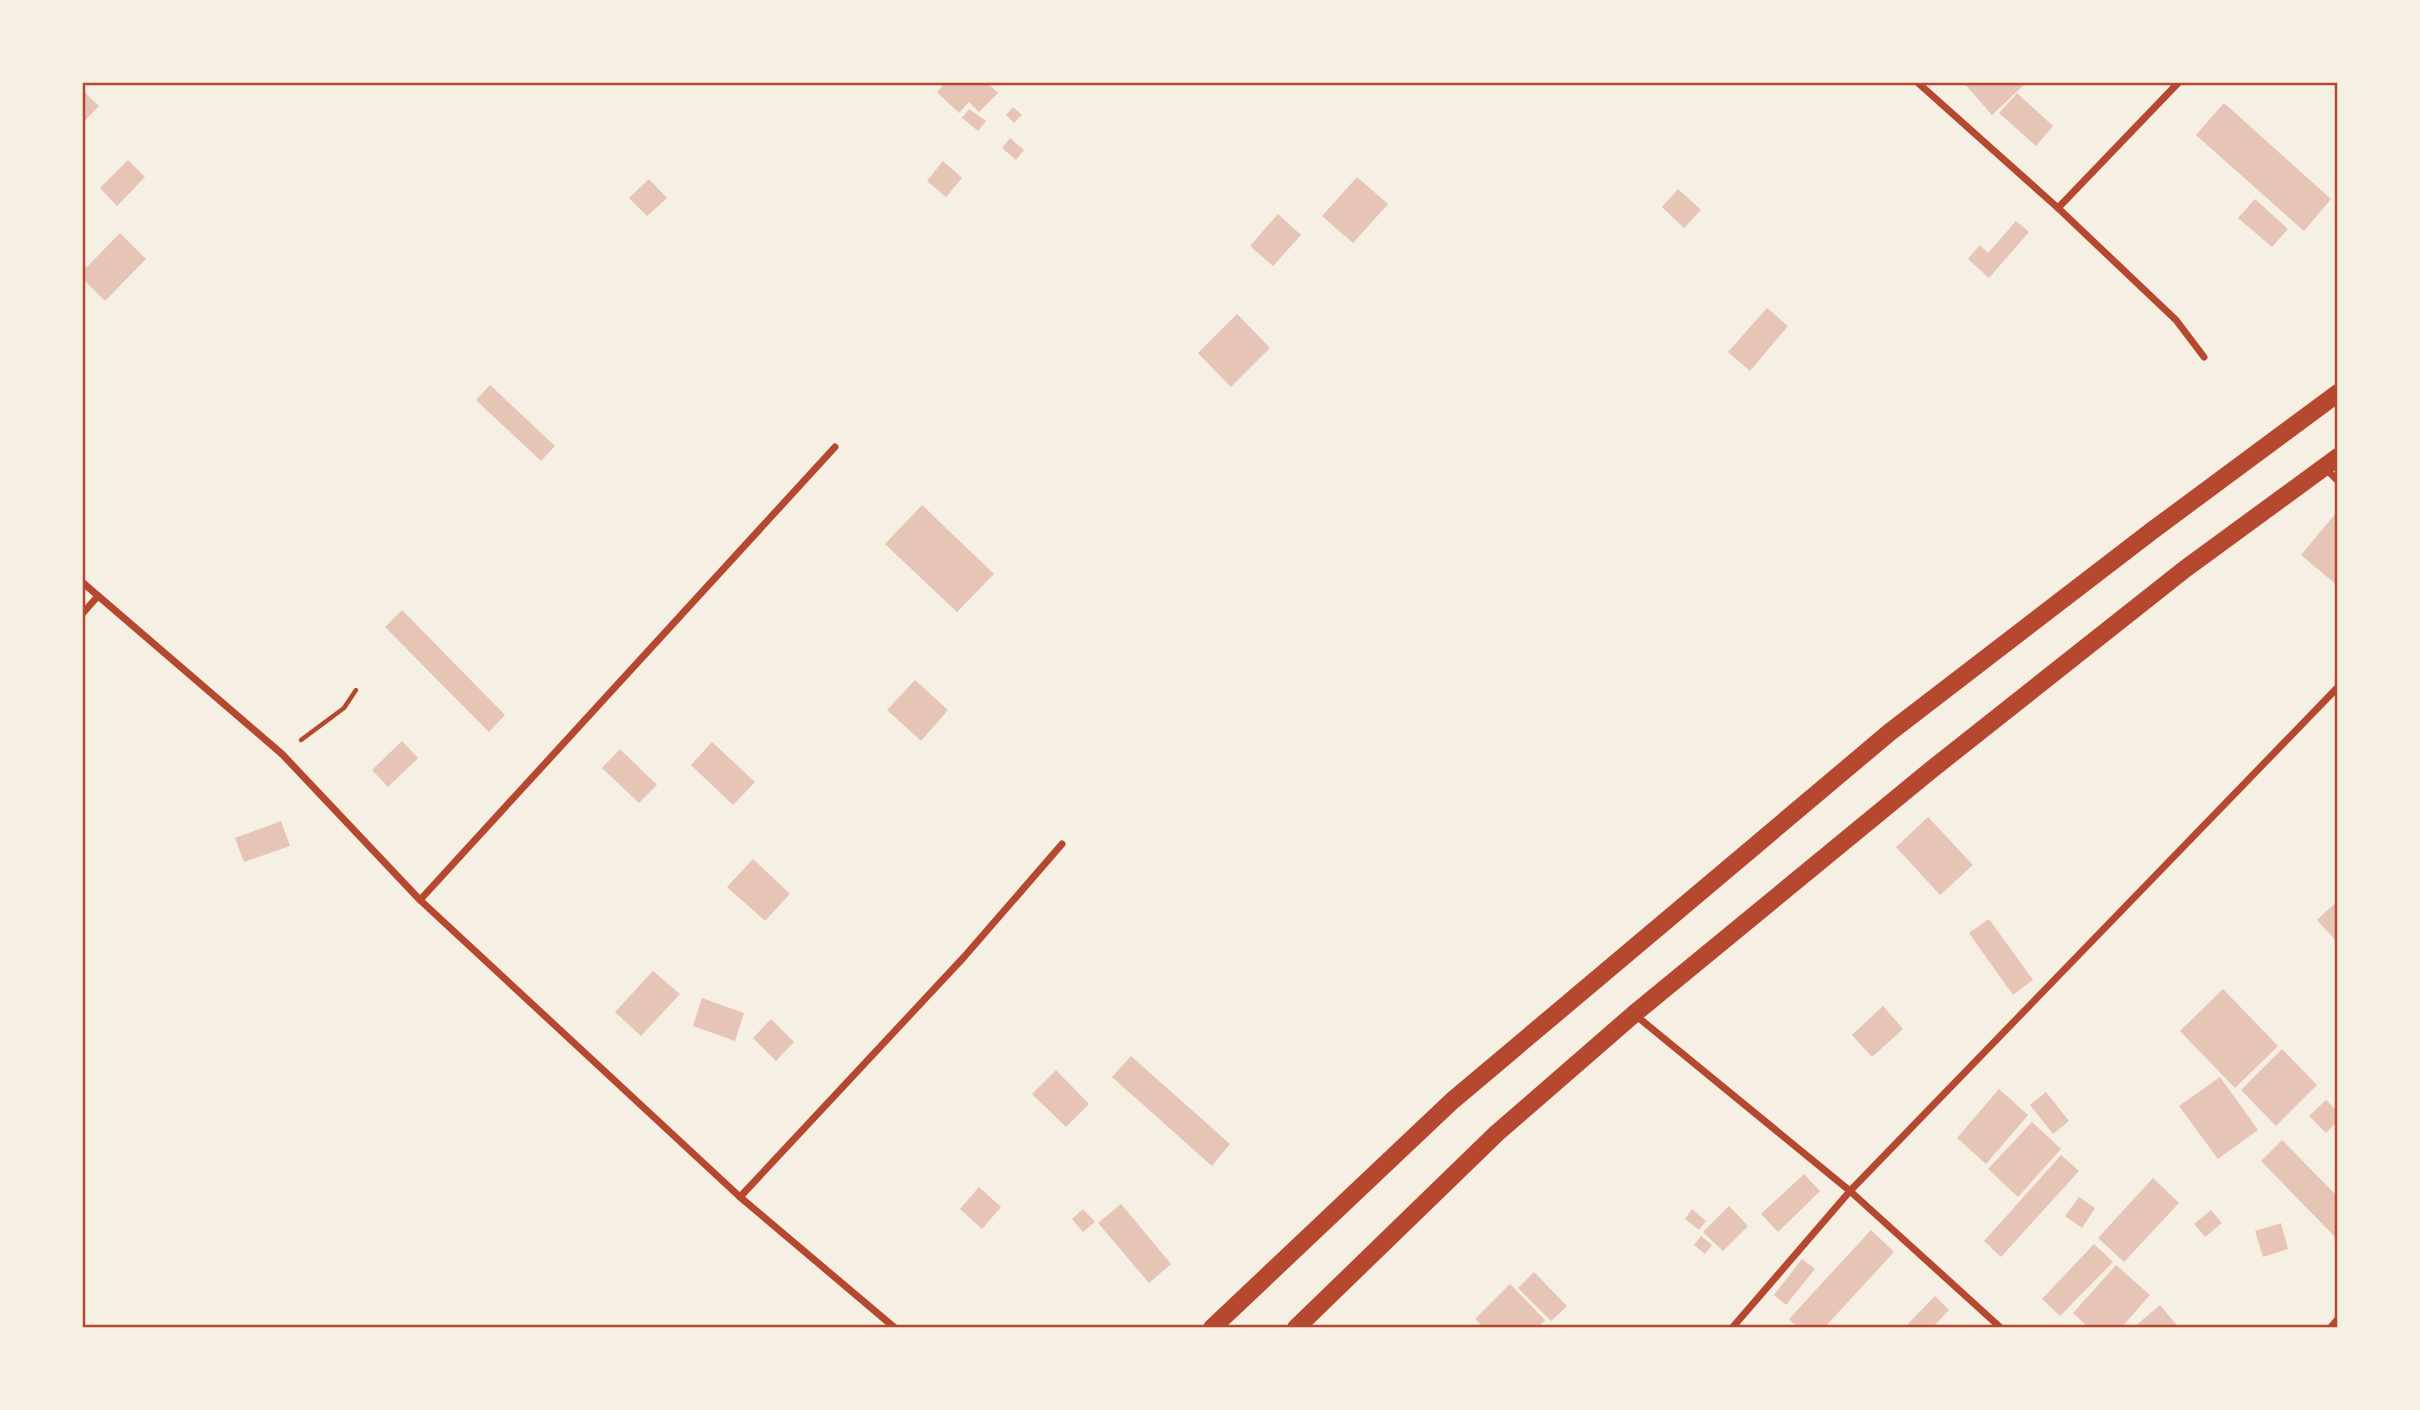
<svg xmlns="http://www.w3.org/2000/svg" width="2420" height="1410" viewBox="0 0 2420 1410" font-family="'Golos Text',sans-serif">
<rect width="100%" height="100%" fill="#f6efe4"/>
<g fill="#e6c5b7">
<path d="M 946,82 L 987,82 L 998,93 L 979,112 L 969,102 L 959,113 L 937,92 Z"/>
<path d="M 1963,82 L 2027,82 L 1992,115 Z"/>
<path d="M 82,90 L 99,106 L 82,124 Z"/>
<path d="M 2017,93 L 2053,126 L 2036,146 L 1999,113 Z"/>
<path d="M 2224,103 L 2331,199 L 2304,231 L 2196,135 Z"/>
<path d="M 1013,107 L 1022,115 L 1014,123 L 1006,115 Z"/>
<path d="M 969,109 L 986,121 L 978,131 L 962,118 Z"/>
<path d="M 1010,138 L 1024,150 L 1016,160 L 1002,148 Z"/>
<path d="M 128,160 L 145,177 L 117,206 L 100,188 Z"/>
<path d="M 943,161 L 962,178 L 946,197 L 927,181 Z"/>
<path d="M 1357,177 L 1388,204 L 1353,243 L 1322,216 Z"/>
<path d="M 649,179 L 667,198 L 647,216 L 629,198 Z"/>
<path d="M 1678,189 L 1701,210 L 1684,228 L 1662,207 Z"/>
<path d="M 2255,199 L 2288,229 L 2272,247 L 2238,218 Z"/>
<path d="M 1278,214 L 1301,235 L 1273,266 L 1250,246 Z"/>
<path d="M 2016,221 L 2029,232 L 1989,278 L 1968,259 L 1980,245 L 1988,253 Z"/>
<path d="M 120,233 L 146,259 L 105,301 L 82,278 L 82,272 Z"/>
<path d="M 1767,308 L 1788,326 L 1750,371 L 1728,352 Z"/>
<path d="M 1237,314 L 1270,348 L 1231,387 L 1198,353 Z"/>
<path d="M 490,385 L 555,446 L 541,461 L 476,400 Z"/>
<path d="M 922,505 L 994,574 L 957,612 L 885,544 Z"/>
<path d="M 2336,513 L 2338,515 L 2338,586 L 2301,555 Z"/>
<path d="M 402,610 L 505,715 L 489,732 L 385,627 Z"/>
<path d="M 915,680 L 948,710 L 921,741 L 887,710 Z"/>
<path d="M 402,741 L 418,758 L 388,787 L 372,770 Z"/>
<path d="M 712,742 L 755,782 L 733,805 L 691,765 Z"/>
<path d="M 620,749 L 657,785 L 639,803 L 602,768 Z"/>
<path d="M 1928,817 L 1973,865 L 1940,895 L 1896,847 Z"/>
<path d="M 281,821 L 290,846 L 244,862 L 235,838 Z"/>
<path d="M 753,859 L 790,894 L 765,921 L 727,887 Z"/>
<path d="M 2334,904 L 2338,908 L 2338,943 L 2317,920 Z"/>
<path d="M 1989,919 L 2033,980 L 2013,995 L 1969,933 Z"/>
<path d="M 653,971 L 680,994 L 641,1036 L 615,1012 Z"/>
<path d="M 2223,989 L 2278,1046 L 2235,1088 L 2180,1031 Z"/>
<path d="M 702,998 L 744,1013 L 735,1041 L 693,1026 Z"/>
<path d="M 1883,1006 L 1903,1029 L 1872,1057 L 1852,1035 Z"/>
<path d="M 771,1019 L 794,1042 L 776,1061 L 753,1038 Z"/>
<path d="M 2282,1049 L 2317,1085 L 2276,1126 L 2241,1090 Z"/>
<path d="M 1131,1056 L 1230,1144 L 1212,1166 L 1112,1077 Z"/>
<path d="M 1056,1070 L 1089,1104 L 1066,1127 L 1032,1094 Z"/>
<path d="M 2220,1077 L 2258,1130 L 2218,1159 L 2179,1106 Z"/>
<path d="M 1999,1089 L 2028,1115 L 1986,1164 L 1957,1138 Z"/>
<path d="M 2046,1092 L 2069,1121 L 2053,1134 L 2030,1105 Z"/>
<path d="M 2326,1100 L 2338,1112 L 2338,1121 L 2326,1133 L 2309,1116 Z"/>
<path d="M 2032,1122 L 2061,1149 L 2018,1197 L 1988,1169 Z"/>
<path d="M 2282,1140 L 2338,1197 L 2338,1236 L 2336,1238 L 2261,1161 Z"/>
<path d="M 2061,1155 L 2079,1171 L 2001,1257 L 1984,1241 Z"/>
<path d="M 1804,1174 L 1820,1191 L 1778,1232 L 1761,1214 Z"/>
<path d="M 2153,1178 L 2179,1203 L 2124,1262 L 2098,1238 Z"/>
<path d="M 979,1187 L 1001,1207 L 982,1229 L 960,1209 Z"/>
<path d="M 2079,1197 L 2095,1208 L 2082,1228 L 2065,1216 Z"/>
<path d="M 1121,1204 L 1171,1264 L 1149,1283 L 1098,1223 Z"/>
<path d="M 1729,1206 L 1748,1226 L 1723,1251 L 1703,1232 Z"/>
<path d="M 1083,1209 L 1095,1222 L 1083,1232 L 1072,1219 Z"/>
<path d="M 1692,1209 L 1706,1221 L 1699,1230 L 1685,1219 Z"/>
<path d="M 2211,1210 L 2222,1223 L 2205,1237 L 2194,1224 Z"/>
<path d="M 2281,1223 L 2288,1249 L 2263,1257 L 2255,1231 Z"/>
<path d="M 1871,1230 L 1894,1252 L 1824,1328 L 1799,1328 L 1789,1319 Z"/>
<path d="M 1701,1236 L 1712,1245 L 1705,1254 L 1694,1245 Z"/>
<path d="M 2094,1244 L 2113,1262 L 2060,1316 L 2042,1299 Z"/>
<path d="M 1802,1259 L 1815,1269 L 1786,1305 L 1774,1295 Z"/>
<path d="M 2116,1265 L 2150,1295 L 2121,1328 L 2089,1328 L 2073,1313 Z"/>
<path d="M 1534,1272 L 1567,1306 L 1551,1321 L 1518,1288 Z"/>
<path d="M 1510,1284 L 1545,1320 L 1538,1328 L 1484,1328 L 1475,1319 Z"/>
<path d="M 1935,1296 L 1949,1310 L 1932,1328 L 1904,1328 Z"/>
<path d="M 2160,1305 L 2179,1328 L 2133,1328 Z"/>
</g>
<g fill="none" stroke-linecap="round" stroke-linejoin="round">
<path stroke="#b5482f" stroke-width="4.5" d="M 301,740 L 344,708 L 356,690"/>
<g stroke="#b5482f" stroke-width="7">
<path d="M 1917,82 L 2058,208 L 2176,320 L 2204,357"/>
<path d="M 2058,208 L 2179,82"/>
<path d="M 2326,469 L 2338,481"/>
<path d="M 82,582 L 282,754 L 420,900 L 740,1197 L 895,1328"/>
<path d="M 82,614 L 98,596"/>
<path d="M 420,900 L 835,447"/>
<path d="M 1634,1014 L 1850,1191 L 2001,1328"/>
<path d="M 740,1197 L 964,957 L 1062,844"/>
<path d="M 1732,1328 L 1850,1191 L 2338,687"/>
<path d="M 2330,1328 L 2338,1319"/>
</g>
<g stroke="#b5482f" stroke-width="18">
<path d="M 1212,1328 L 1452,1101 L 1890,732 L 2153,530 L 2338,393"/>
<path d="M 1296,1328 L 1497,1133 L 1634,1014 L 1931,770 L 2185,569 L 2338,457"/>
</g>
</g>
<rect width="2420" height="1410" fill="none" stroke="#f6efe4" stroke-width="168"/>
<rect x="84" y="84" width="2252" height="1242" fill="none" stroke="#b5482f" stroke-width="2.5"/>
</svg>
